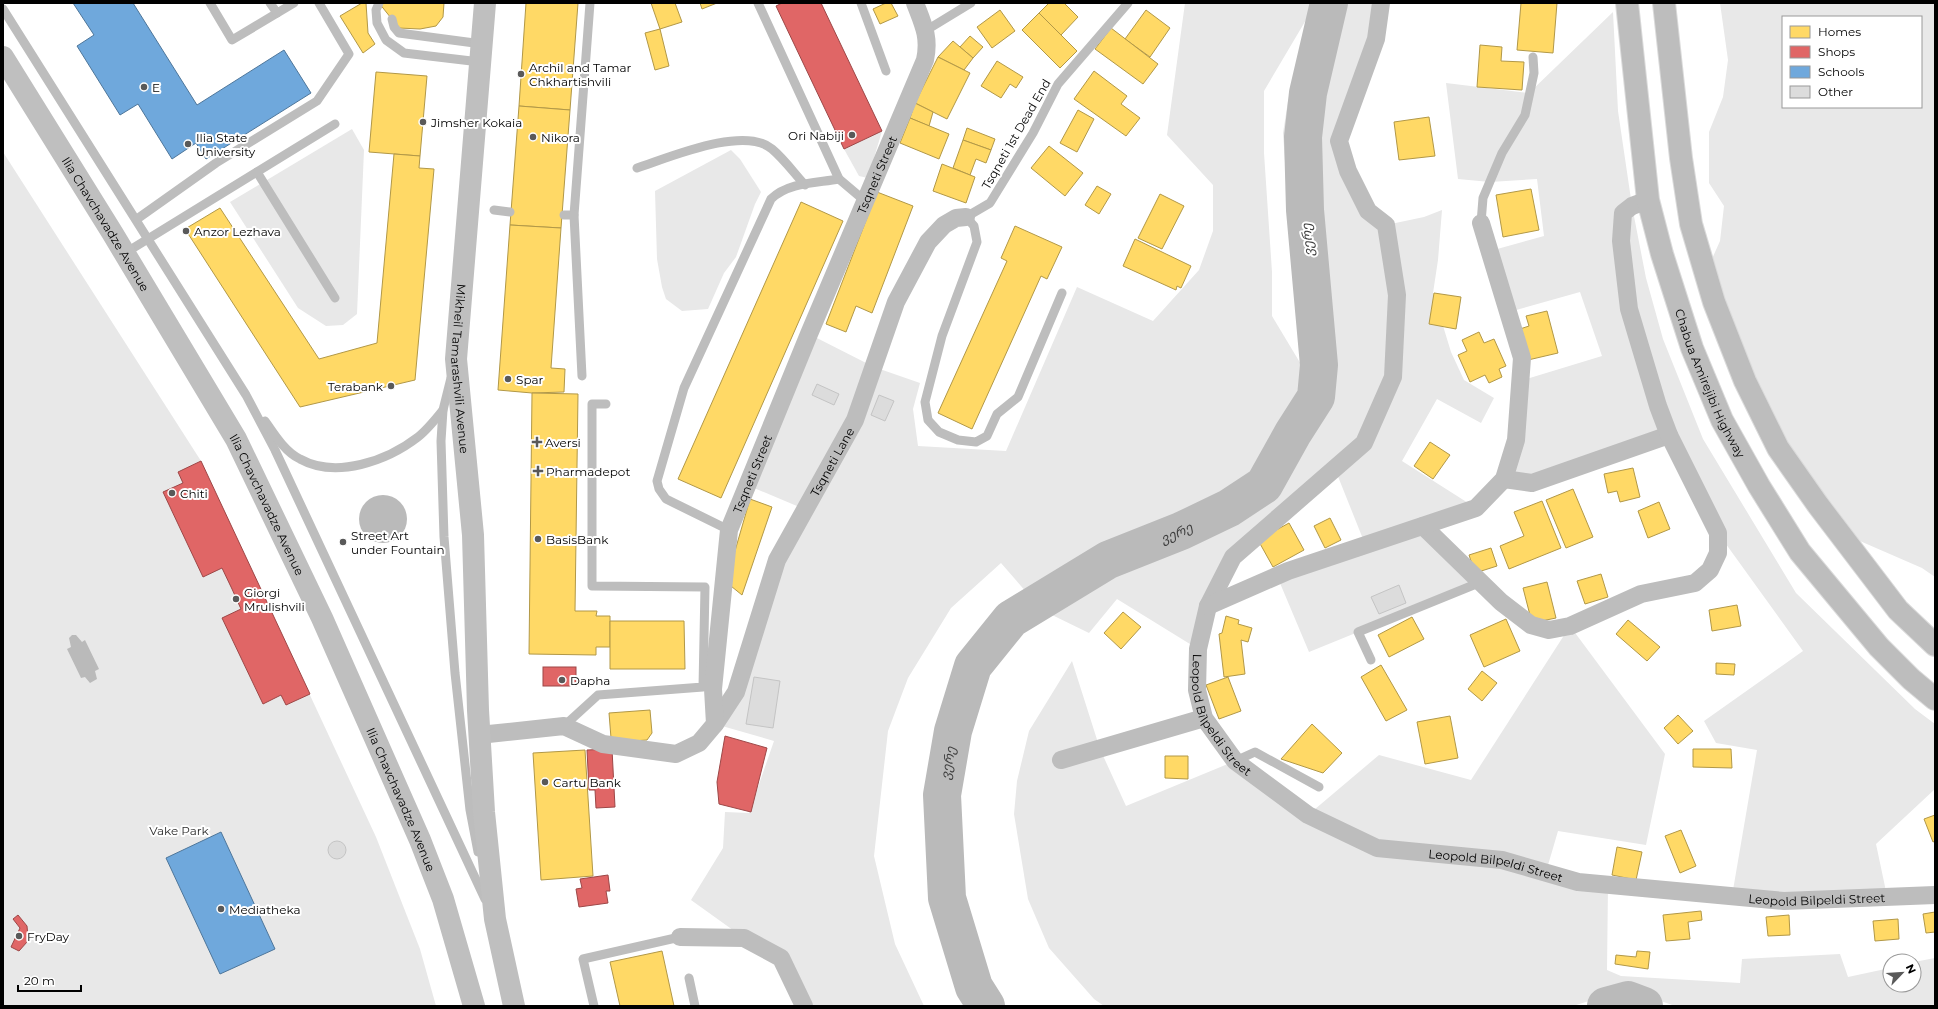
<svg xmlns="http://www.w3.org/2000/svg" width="1938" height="1009" viewBox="0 0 1938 1009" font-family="Montserrat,'Noto Sans Georgian',sans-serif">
<rect width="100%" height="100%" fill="#fff"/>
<g fill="#e8e8e8" fill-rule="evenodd">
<path d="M 1185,3 L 1316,3 L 1264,91 L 1264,153 L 1272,272 L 1272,316 L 1305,371 L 1297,408 L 1277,444 L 1248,482 L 1201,510 L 1133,531 L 1088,551 L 1027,593 L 1001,563 L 951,608 L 908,678 L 888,731 L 874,856 L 895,944 L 924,1006 L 804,1006 L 781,958 L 744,938 L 691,900 L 723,848 L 725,812 L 749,813 L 774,741 L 715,724 L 804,509 L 747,485 L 809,334 L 874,367 L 920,383 L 913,409 L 918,446 L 1006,451 L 1077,287 L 1153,321 L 1199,270 L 1213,231 L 1213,185 L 1167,135 Z"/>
<path d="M 1341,3 L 1381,3 L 1339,141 L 1386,225 L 1424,217 L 1442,210 L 1438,260 L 1433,293 L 1451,352 L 1464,380 L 1494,398 L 1481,423 L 1437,399 L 1402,461 L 1476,508 L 1424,525 L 1481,582 L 1309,652 L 1277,576 L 1365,544 L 1335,469 L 1233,557 L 1198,649 L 1117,599 L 1089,633 L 1050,614 L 1124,564 L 1190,540 L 1265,497 L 1327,400 L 1325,350 L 1309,325 L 1293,279 L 1283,133 L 1288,101 L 1300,71 L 1334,26 Z"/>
<path d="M 1720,3 L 1935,3 L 1935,577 L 1922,568 L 1853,538 L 1797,464 L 1739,346 L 1711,261 L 1720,241 L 1724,206 L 1709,183 L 1709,132 L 1723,97 L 1728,60 ZM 1783,17 L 1921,17 L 1921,107 L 1783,107 Z"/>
<path d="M 1613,12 L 1618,111 L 1632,206 L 1646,278 L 1663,339 L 1703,439 L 1796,593 L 1915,709 L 1935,724 L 1935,789 L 1876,844 L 1887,896 L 1732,896 L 1757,750 L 1716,743 L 1704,721 L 1803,651 L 1718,533 L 1670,435 L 1532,483 L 1504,479 L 1520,381 L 1602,356 L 1580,292 L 1509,312 L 1490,251 L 1544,236 L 1537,179 L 1490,182 L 1458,179 L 1446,83 L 1529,93 Z"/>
<path d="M 352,129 L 364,150 L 357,314 L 343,325 L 326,326 L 298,308 L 230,202 Z"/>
<path d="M 882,131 L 868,178 L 859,176 L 844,149 Z"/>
<path d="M 731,150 L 740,159 L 761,192 L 755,204 L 736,257 L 724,273 L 708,309 L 682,311 L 666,299 L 662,287 L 657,259 L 655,191 Z"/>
<path d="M 3,152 L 201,461 L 376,837 L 420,949 L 436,1006 L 3,1006 Z"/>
<path d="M 1570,626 L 1665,754 L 1646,845 L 1558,831 L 1546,872 L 1608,885 L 1607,970 L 1621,976 L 1740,983 L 1742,959 L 1840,954 L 1848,977 L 1890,968 L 1890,985 L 1914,985 L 1914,962 L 1935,958 L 1935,1006 L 1675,1006 L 1658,1000 L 1621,991 L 1573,1006 L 1104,1006 L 1094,999 L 1049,948 L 1028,899 L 1014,814 L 1017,781 L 1029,731 L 1072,661 L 1100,749 L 1126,806 L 1235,761 L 1308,815 L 1379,755 L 1471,780 Z"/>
</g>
<g fill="#bababa">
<circle cx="383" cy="519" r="24"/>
<path d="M 72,635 L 76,635 L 82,642 L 85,640 L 99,669 L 95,671 L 97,679 L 90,683 L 85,677 L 81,678 L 67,649 L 71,647 L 69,638 Z"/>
</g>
<g fill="#ffd966" stroke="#b29847">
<path d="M 362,3 L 366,3 L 368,33 L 375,44 L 363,53 L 340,16 Z"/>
<path d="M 379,3 L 444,3 L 443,17 L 436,26 L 420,29 L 399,28 Z"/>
<path d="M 526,3 L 578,3 L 570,110 L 519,106 Z"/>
<path d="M 651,3 L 675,3 L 682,22 L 660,29 Z"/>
<path d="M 700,3 L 717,3 L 702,9 Z"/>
<path d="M 886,3 L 891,3 L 898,16 L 880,24 L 873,9 Z"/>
<path d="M 1049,3 L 1064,3 L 1078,17 L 1061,35 L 1039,13 Z"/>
<path d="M 1521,3 L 1557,3 L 1553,53 L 1517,50 Z"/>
<path d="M 1000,10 L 1015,31 L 992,48 L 977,27 Z"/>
<path d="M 1146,10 L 1170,28 L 1150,57 L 1125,39 Z"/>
<path d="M 1039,13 L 1077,51 L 1060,68 L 1022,30 Z"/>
<path d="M 1111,28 L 1158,64 L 1143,84 L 1095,49 Z"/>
<path d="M 660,29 L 669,66 L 655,70 L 645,33 Z"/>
<path d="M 970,36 L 983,47 L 973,58 L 960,47 Z"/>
<path d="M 953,41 L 973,58 L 964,70 L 938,57 Z"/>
<path d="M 1480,45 L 1502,47 L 1501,61 L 1524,62 L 1522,90 L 1477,87 Z"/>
<path d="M 938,57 L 970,73 L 947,119 L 915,103 Z"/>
<path d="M 997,61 L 1023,77 L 1016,88 L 1010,84 L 1001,98 L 981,86 Z"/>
<path d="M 1094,71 L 1127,96 L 1121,104 L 1140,118 L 1126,136 L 1074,99 Z"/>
<path d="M 376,72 L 427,76 L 420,156 L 369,152 Z"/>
<path d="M 915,103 L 933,112 L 929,126 L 910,118 Z"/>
<path d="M 519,106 L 570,110 L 561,228 L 510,225 Z"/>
<path d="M 1078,110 L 1094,119 L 1077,152 L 1060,143 Z"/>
<path d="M 1429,117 L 1435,156 L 1399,160 L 1394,122 Z"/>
<path d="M 910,118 L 949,134 L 939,159 L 900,143 Z"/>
<path d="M 967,128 L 995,139 L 991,150 L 963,140 Z"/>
<path d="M 963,140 L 991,150 L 986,163 L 976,159 L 970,175 L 953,168 Z"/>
<path d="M 1049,146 L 1083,173 L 1065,196 L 1031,168 Z"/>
<path d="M 394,154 L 420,156 L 419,168 L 434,169 L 415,380 L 300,407 L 185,229 L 220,208 L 319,359 L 377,343 Z"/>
<path d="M 942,164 L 975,177 L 966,203 L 933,191 Z"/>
<path d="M 1097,186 L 1111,194 L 1099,214 L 1085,205 Z"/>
<path d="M 1531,189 L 1539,230 L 1503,237 L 1496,195 Z"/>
<path d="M 877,192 L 913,206 L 872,313 L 856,306 L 846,332 L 826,324 Z"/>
<path d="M 1160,194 L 1184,206 L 1162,249 L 1138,238 Z"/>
<path d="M 801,202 L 843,221 L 721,498 L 678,479 Z"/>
<path d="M 510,225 L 561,228 L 551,368 L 565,369 L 564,392 L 532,393 L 498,390 Z"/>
<path d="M 1015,226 L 1062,247 L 1047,279 L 1041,276 L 972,429 L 938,413 L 1007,261 L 1001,258 Z"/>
<path d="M 1135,239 L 1191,266 L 1181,288 L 1177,286 L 1176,290 L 1123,266 Z"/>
<path d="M 1434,293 L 1461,297 L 1456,329 L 1429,324 Z"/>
<path d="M 1547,311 L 1558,353 L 1528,360 L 1520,329 L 1529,326 L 1526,316 Z"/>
<path d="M 1479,332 L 1484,343 L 1494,339 L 1506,366 L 1499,369 L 1502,377 L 1489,383 L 1485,375 L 1470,382 L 1458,355 L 1467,351 L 1462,340 Z"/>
<path d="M 532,393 L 578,394 L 575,611 L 597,611 L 596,616 L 610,616 L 610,647 L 596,647 L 596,655 L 529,654 Z"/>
<path d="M 1430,442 L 1450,455 L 1433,479 L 1414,466 Z"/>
<path d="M 1633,468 L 1640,497 L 1620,502 L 1617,491 L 1608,493 L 1604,474 Z"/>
<path d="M 1573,489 L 1593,537 L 1566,548 L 1546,500 Z"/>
<path d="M 750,499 L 772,507 L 742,595 L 726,582 Z"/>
<path d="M 1542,501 L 1561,548 L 1509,569 L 1500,546 L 1524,536 L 1514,512 Z"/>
<path d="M 1659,502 L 1670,529 L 1648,538 L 1638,511 Z"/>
<path d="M 1330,518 L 1341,540 L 1325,548 L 1314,526 Z"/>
<path d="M 1289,523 L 1304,550 L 1273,567 L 1258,540 Z"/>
<path d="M 1491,548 L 1497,566 L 1475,573 L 1469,555 Z"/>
<path d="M 1601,574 L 1608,597 L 1585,604 L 1577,581 Z"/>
<path d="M 1547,582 L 1556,618 L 1532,623 L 1523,588 Z"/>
<path d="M 1737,605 L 1741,626 L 1712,631 L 1709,610 Z"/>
<path d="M 1123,612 L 1141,627 L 1121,649 L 1104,633 Z"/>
<path d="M 1226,616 L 1239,620 L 1238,624 L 1252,628 L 1248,642 L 1241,640 L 1245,674 L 1224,677 L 1219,634 L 1222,633 Z"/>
<path d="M 1412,617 L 1424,639 L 1389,657 L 1378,635 Z"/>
<path d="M 1506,619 L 1520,651 L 1484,667 L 1470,635 Z"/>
<path d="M 1628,620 L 1660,647 L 1647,661 L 1616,634 Z"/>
<path d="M 610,621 L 684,621 L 685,669 L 610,669 Z"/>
<path d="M 1716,663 L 1735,664 L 1734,675 L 1716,674 Z"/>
<path d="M 1381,665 L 1407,710 L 1386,721 L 1361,677 Z"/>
<path d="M 1482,671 L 1497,683 L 1482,701 L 1468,689 Z"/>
<path d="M 1228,677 L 1241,711 L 1219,719 L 1206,685 Z"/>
<path d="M 650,710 L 652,733 L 647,740 L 617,742 L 611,738 L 609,713 Z"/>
<path d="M 1678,715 L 1693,731 L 1678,744 L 1664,728 Z"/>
<path d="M 1450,716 L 1458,758 L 1425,764 L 1417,722 Z"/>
<path d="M 1312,724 L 1342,753 L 1323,773 L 1281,759 Z"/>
<path d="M 1693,749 L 1731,749 L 1732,768 L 1693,767 Z"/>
<path d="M 585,750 L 593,876 L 541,880 L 533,753 Z"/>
<path d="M 1165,756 L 1188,756 L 1188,779 L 1165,778 Z"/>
<path d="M 1935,815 L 1935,841 L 1933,842 L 1924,819 Z"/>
<path d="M 1681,830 L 1696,866 L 1680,873 L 1665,836 Z"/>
<path d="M 1617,847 L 1642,852 L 1636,880 L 1612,875 Z"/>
<path d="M 1701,911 L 1702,920 L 1688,922 L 1690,939 L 1666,941 L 1663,915 Z"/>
<path d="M 1935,912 L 1935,932 L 1926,933 L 1923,914 Z"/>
<path d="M 1789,915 L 1790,935 L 1768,936 L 1766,917 Z"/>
<path d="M 1898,919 L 1899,939 L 1875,941 L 1873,921 Z"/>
<path d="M 662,951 L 674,1006 L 620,1006 L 610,962 Z"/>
<path d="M 1637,951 L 1650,952 L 1648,969 L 1615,964 L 1616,955 L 1636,957 Z"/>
</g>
<g fill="#e06666" stroke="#9d4747">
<path d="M 782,3 L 821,3 L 882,131 L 844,149 L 776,6 Z"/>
<path d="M 201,461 L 310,694 L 286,705 L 281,695 L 263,704 L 222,618 L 241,609 L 232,589 L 222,568 L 203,577 L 163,492 L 183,483 L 178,472 Z"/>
<rect x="543" y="667" width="33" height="19"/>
<path d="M 725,736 L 767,748 L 751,812 L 719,804 L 717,782 Z"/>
<path d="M 612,749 L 615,807 L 596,808 L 595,790 L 589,790 L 587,750 Z"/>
<path d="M 608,875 L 610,891 L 606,891 L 608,903 L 579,907 L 576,889 L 582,888 L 580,879 Z"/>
<path d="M 18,915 L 27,926 L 28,937 L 27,942 L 19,951 L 11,947 L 20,928 L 13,919 Z"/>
</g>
<g fill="#6fa8dc" stroke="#4e769a">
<path d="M 73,3 L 133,3 L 197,105 L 284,50 L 311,93 L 206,159 L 196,143 L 172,159 L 138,104 L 120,115 L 77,46 L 94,35 Z"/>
<path d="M 221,832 L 275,949 L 220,974 L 166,858 Z"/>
</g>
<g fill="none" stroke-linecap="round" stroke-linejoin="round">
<g stroke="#bababa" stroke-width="38">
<path id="s1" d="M 986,1006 L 974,987 L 947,898 L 942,795 L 953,731 L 973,666 L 1011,619 L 1108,560 L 1181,531 L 1229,508 L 1264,485 L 1293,433 L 1316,397 L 1319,365 L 1305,210 L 1303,137 L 1308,93 L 1329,3"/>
<path d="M 1606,1006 L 1628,1000 L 1644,1006"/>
</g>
</g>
<g fill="#dcdcdc" stroke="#c4c4c4">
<path d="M 817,384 L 839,394 L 834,405 L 812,395 Z"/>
<path d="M 879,395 L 894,401 L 885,421 L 871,415 Z"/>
<path d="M 1399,585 L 1406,603 L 1379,614 L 1371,597 Z"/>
<path d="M 754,677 L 780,681 L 773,728 L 746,724 Z"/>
<circle cx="337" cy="850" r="9"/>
</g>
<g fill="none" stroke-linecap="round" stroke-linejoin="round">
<g stroke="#dbdbdb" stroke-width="24">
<g id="primary">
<path id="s7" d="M 1627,3 L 1648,200 L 1662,254 L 1692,348 L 1722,420 L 1759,486 L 1800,552 L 1879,647 L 1911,679 L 1935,699"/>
<path d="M 1664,3 L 1681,158 L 1691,224 L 1714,302 L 1745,381 L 1778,448 L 1818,505 L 1898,610 L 1935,645"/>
</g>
</g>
<g stroke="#bdbdbd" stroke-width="9">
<path d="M 210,3 L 232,40 L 294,3"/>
<path d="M 270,3 L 277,13"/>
<path d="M 379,3 L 376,10 L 377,23 L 386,40 L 404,53 L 480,62"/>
<path d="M 758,3 L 839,179 L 865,201"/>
<path d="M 861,3 L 886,71"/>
<path d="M 3,9 L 246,395 L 275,450 L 485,899"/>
<path d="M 392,19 L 394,27 L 399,33 L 482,44"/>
<path d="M 925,31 L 971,3"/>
<path d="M 637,168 C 668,158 744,125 772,149 C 784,159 794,173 805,185"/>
<path d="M 257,172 L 335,298"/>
<path d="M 494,210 L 510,212"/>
<path d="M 564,215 L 574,215 L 590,3"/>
<path d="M 574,215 L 582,376"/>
<path d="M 137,219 L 216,163 L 317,101 L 349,54 L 319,3"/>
<path d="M 1481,223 L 1483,198 L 1502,153 L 1525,115 L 1534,73 L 1533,57"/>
<path d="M 125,253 L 335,124"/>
<path d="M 1062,293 L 1018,397 L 997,414 L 987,436 L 976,442 L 958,440 L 939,432 L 928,420 L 925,402 L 942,336 L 977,242 L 974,226 L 966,217 L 990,203 L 1033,133 L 1058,84 L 1128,3"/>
<path d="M 451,378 L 443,410 L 441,441 L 444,537 L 455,673 L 470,810 L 478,852"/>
<path d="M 265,421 C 274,434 285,452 300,459 C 336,479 387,461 418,437 C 427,430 435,420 443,410"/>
<path d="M 729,530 L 666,499 L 659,489 L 657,481 L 684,388 L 771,199 C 788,182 817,183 839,179"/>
<path d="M 1371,660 L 1358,632 L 1481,582"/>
<path d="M 564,726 L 598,695 L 703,687 L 705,587 L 592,586 L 592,404 L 606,404"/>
<path d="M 1235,761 L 1255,752 L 1319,787"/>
<path d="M 689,978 L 695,1006"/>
<path d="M 594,1006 L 583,959 L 680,937"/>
</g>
<g stroke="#bdbdbd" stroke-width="18">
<path id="s2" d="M 1381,3 L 1376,39 L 1339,141 L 1348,171 L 1368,211 L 1386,225 L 1397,295 L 1393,377 L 1364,443 L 1233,557 L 1208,606 L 1198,649 L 1197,690 L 1204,718 L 1235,761 L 1308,815 L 1377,848 L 1502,860 L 1578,882 L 1784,901 L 1935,895"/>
<path d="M 1504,479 L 1532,483 L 1669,435"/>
<path d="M 1423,526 L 1501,602 L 1531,625 L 1549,630 L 1570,626 L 1641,594 L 1695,583 L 1710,570 L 1718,553 L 1718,533 L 1669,435 L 1658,406 L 1629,309 L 1621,241 L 1623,213 L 1632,206 L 1648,200"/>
<path d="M 1208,606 L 1288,571 L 1476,508 L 1504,479 L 1516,440 L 1522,358 L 1481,223"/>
<path id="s3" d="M 715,724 L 736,692 L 777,560 L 855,420 L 896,302 L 928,242 L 944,225 L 956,218 L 966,217"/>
<path id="s4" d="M 479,735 L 564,726 L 603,744 L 676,754 L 699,743 L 715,724 L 713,689 L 729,530 L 809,334 L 925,60 C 930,37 923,24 915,3"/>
<path d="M 1061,760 L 1204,718"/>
<path d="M 680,937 L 744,938 L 781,958 L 804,1006"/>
</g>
<g stroke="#bfbfbf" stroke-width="22">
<path id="s5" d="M 485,3 L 456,359 L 473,535 L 478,710 L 484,812 L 495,919 L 514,1006"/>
<path id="s6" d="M 3,57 L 113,234 L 236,439 L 322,618 L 420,840 L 443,899 L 474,1006"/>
</g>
<use href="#primary" stroke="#bdbdbd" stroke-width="22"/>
</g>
<g fill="#595959" stroke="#fff" stroke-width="1.5">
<circle cx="521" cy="74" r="4"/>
<circle cx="144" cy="87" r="4"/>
<circle cx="423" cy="122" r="4"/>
<circle cx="852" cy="135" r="4"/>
<circle cx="533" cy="137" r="4"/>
<circle cx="188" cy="144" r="4"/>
<circle cx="186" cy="231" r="4"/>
<circle cx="508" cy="379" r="4"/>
<circle cx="391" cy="386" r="4"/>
<path d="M535 436h4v4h4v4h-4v4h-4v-4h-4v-4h4z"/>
<path d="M536 465h4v4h4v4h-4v4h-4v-4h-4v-4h4z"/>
<circle cx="172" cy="493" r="4"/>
<circle cx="538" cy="539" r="4"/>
<circle cx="343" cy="542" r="4"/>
<circle cx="236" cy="599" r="4"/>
<circle cx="562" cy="680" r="4"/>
<circle cx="545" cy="782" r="4"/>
<circle cx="221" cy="909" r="4"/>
<circle cx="19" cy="936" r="4"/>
</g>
<g text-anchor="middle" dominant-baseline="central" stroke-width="4" stroke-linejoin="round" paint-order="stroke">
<g font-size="12" fill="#000" stroke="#fff" text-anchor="start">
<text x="529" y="67">Archil and Tamar<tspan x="529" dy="14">Chkhartishvili</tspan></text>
<text x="152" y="87">E</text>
<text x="431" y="122">Jimsher Kokaia</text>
<text x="844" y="135" text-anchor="end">Ori Nabiji</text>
<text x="196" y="137">Ilia State<tspan x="196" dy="14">University</tspan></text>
<text x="541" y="137">Nikora</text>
<text x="194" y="231">Anzor Lezhava</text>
<text x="516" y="379">Spar</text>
<text x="383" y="386" text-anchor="end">Terabank</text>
<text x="545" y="442">Aversi</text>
<text x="546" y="471">Pharmadepot</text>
<text x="180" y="493">Chiti</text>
<text x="351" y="535">Street Art<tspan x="351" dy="14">under Fountain</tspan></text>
<text x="546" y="539">BasisBank</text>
<text x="244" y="592">Giorgi<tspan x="244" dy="14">Mrulishvili</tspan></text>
<text x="570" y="680">Dapha</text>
<text x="553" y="782">Cartu Bank</text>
<text x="229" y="909">Mediatheka</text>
<text x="27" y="936">FryDay</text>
</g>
<g font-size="12" fill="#000" stroke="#fff">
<text transform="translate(1016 134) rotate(-60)">Tsqneti 1st Dead End</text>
<text stroke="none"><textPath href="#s4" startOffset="832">Tsqneti Street</textPath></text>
<text stroke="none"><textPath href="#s6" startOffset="196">Ilia Chavchavadze Avenue</textPath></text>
<text stroke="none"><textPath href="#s5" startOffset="367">Mikheil Tamarashvili Avenue</textPath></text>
<text stroke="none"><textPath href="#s7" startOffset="392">Chabua Amirejibi Highway</textPath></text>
<text stroke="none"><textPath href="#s3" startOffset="289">Tsqneti Lane</textPath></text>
<text stroke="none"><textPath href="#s4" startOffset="508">Tsqneti Street</textPath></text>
<text stroke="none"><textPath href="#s6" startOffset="520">Ilia Chavchavadze Avenue</textPath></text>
<text stroke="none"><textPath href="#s2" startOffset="815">Leopold Bilpeldi Street</textPath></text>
<text stroke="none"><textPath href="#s6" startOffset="844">Ilia Chavchavadze Avenue</textPath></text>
<text stroke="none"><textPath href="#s2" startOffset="1152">Leopold Bilpeldi Street</textPath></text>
<text stroke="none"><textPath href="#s2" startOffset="1476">Leopold Bilpeldi Street</textPath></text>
</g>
<g font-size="12" fill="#2d2d2d" stroke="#fff">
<text x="179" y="830">Vake Park</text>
</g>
<g font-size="13" font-style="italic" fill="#3e3e3e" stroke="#fff">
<text transform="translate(1307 240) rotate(-95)">ვერე</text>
<text stroke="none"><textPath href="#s1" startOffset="599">ვერე</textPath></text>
<text stroke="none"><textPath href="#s1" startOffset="251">ვერე</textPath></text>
</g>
</g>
<rect width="1938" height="1009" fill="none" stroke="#000000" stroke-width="8"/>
<rect x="1782" y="16" width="140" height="92" fill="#ffffff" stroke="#999999"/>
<rect x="1790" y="26" width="20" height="12" fill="#ffd966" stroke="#999999"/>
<text x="1818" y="36" font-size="12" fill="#000000">Homes</text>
<rect x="1790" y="46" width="20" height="12" fill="#e06666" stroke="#999999"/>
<text x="1818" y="56" font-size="12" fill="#000000">Shops</text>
<rect x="1790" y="66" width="20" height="12" fill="#6fa8dc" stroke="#999999"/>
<text x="1818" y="76" font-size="12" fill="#000000">Schools</text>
<rect x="1790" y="86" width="20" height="12" fill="#dcdcdc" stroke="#999999"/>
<text x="1818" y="96" font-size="12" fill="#000000">Other</text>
<g transform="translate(1902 973) rotate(65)"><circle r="19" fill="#ffffff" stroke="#999999"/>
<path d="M0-3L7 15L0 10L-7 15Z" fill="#595959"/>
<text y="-6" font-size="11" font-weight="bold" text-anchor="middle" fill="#000000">N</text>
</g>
<path d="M18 985v6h63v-6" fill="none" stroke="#000000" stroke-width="2"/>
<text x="24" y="985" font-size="12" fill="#000000" stroke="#ffffff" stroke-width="3" paint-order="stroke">20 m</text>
</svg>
